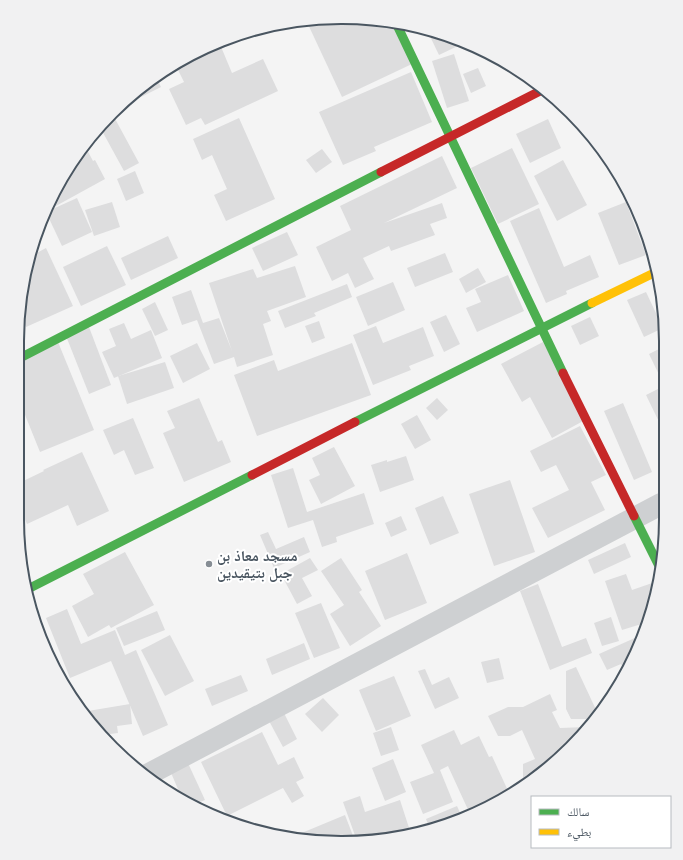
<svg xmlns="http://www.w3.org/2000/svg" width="683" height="860" viewBox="0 0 683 860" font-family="Mulish,'Noto Naskh Arabic',sans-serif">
<rect width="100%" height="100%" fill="#f4f4f4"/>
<g fill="#ddddde">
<path d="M 363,18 L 393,23 L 412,64 L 342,97 L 306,20 Z"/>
<path d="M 426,28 L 464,43 L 439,55 Z"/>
<path d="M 219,42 L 232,73 L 263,59 L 278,91 L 205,125 L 201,118 L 186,125 L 169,89 L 184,82 L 175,64 L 179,60 Z"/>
<path d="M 454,54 L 469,101 L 447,108 L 432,61 Z"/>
<path d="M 478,68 L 486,86 L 471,93 L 463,74 Z"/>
<path d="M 411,72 L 432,122 L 374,147 L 376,151 L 343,165 L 319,112 Z"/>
<path d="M 157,79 L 161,87 L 129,103 L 128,102 Z"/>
<path d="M 113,115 L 139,163 L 124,171 L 101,129 L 94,133 L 97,128 Z"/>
<path d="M 239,118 L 275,199 L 226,221 L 214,195 L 227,189 L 212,155 L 202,160 L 193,139 Z"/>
<path d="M 548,119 L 561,148 L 530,163 L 516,134 Z"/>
<path d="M 85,146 L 93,161 L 95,160 L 105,179 L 54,207 L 51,201 L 60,179 Z"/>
<path d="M 512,148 L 539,204 L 498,224 L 471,168 Z"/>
<path d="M 322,149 L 332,162 L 316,173 L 306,160 Z"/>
<path d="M 442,156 L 457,188 L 384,223 L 442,203 L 447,218 L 430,224 L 435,235 L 391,251 L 389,246 L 363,258 L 374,279 L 355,288 L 348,273 L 332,281 L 316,247 L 351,230 L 340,206 Z"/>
<path d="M 563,160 L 587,205 L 557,221 L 534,176 Z"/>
<path d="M 135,171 L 144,193 L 126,201 L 117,179 Z"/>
<path d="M 77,198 L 92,232 L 62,246 L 46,212 Z"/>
<path d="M 112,202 L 120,227 L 94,236 L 85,210 Z"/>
<path d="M 626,202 L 646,255 L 619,265 L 598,213 Z"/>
<path d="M 539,208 L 564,267 L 590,255 L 599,277 L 566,291 L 567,294 L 546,303 L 510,221 Z"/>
<path d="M 287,232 L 298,255 L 263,271 L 252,248 Z"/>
<path d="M 168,236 L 178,258 L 131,280 L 121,258 Z"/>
<path d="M 107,246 L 126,285 L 81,306 L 63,267 Z"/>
<path d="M 46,248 L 73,306 L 26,327 L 19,313 L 31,256 Z"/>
<path d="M 445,253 L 453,272 L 415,287 L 407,268 Z"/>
<path d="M 295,266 L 306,297 L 267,311 L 271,321 L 263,324 L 273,355 L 237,367 L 234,357 L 214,364 L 197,320 L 182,325 L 172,297 L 191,290 L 203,323 L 219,318 L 232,351 L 209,283 L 253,269 L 257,278 Z"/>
<path d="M 478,268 L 486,282 L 466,293 L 459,279 Z"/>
<path d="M 508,275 L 524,311 L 477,332 L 466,308 L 481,302 L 475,289 Z"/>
<path d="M 393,282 L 405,310 L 368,326 L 356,297 Z"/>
<path d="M 347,284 L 352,297 L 314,313 L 316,316 L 285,328 L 278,311 Z"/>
<path d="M 646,292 L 663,328 L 644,337 L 627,300 Z"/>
<path d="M 155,302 L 168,330 L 155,336 L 142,309 Z"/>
<path d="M 446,315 L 460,344 L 444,352 L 430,322 Z"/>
<path d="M 590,317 L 599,336 L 580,345 L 571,326 Z"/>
<path d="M 319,321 L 325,338 L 312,343 L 305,326 Z"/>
<path d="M 124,323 L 131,339 L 151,330 L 162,358 L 114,378 L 102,352 L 116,346 L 109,329 Z"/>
<path d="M 376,326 L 383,343 L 423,327 L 434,356 L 409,366 L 411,370 L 373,385 L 353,335 Z"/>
<path d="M 89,327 L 111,385 L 89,394 L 66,336 Z"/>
<path d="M 58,342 L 94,430 L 40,452 L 17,395 L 18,359 Z"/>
<path d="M 543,342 L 585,420 L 552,438 L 530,397 L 522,402 L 501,364 Z"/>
<path d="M 197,343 L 210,369 L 183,383 L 170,356 Z"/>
<path d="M 352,343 L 371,395 L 257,436 L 234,375 L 274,360 L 278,371 Z"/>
<path d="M 665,346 L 664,385 L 649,354 Z"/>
<path d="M 165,362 L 174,388 L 127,404 L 118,376 Z"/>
<path d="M 664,386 L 663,430 L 646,395 Z"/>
<path d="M 199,398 L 218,442 L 222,440 L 231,462 L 184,482 L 163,433 L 175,428 L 167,411 Z"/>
<path d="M 437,398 L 448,410 L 437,420 L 426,408 Z"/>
<path d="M 623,403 L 652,472 L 634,480 L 604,411 Z"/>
<path d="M 417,415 L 431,440 L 415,449 L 401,424 Z"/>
<path d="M 133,418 L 154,468 L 135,475 L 124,450 L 114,455 L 103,430 Z"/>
<path d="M 580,426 L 606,475 L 591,482 L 605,510 L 548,538 L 532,508 L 569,490 L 556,465 L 541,472 L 530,451 Z"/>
<path d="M 334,447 L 355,486 L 321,504 L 309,480 L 320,475 L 312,458 Z"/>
<path d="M 82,452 L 109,511 L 77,526 L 68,505 L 27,524 L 17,501 L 17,484 L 44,471 L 43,470 Z"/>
<path d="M 406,456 L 414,480 L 380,492 L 371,465 L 387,460 L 387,462 Z"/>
<path d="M 293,468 L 307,512 L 364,493 L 374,524 L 336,537 L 337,542 L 322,547 L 313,520 L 288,528 L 271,475 Z"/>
<path d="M 510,480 L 535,552 L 494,566 L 469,494 Z"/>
<path d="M 443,496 L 459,533 L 430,545 L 415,508 Z"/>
<path d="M 401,516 L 407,530 L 391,537 L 385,523 Z"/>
<path d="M 268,532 L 276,549 L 304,537 L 310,552 L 274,568 L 260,535 Z"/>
<path d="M 625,543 L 631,557 L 594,574 L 588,560 Z"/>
<path d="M 125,552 L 154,605 L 111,628 L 109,625 L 88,637 L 72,606 L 94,594 L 83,574 Z"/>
<path d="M 407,553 L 427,603 L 385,620 L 365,571 Z"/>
<path d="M 310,558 L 318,570 L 302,578 L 312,596 L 297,604 L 281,574 Z"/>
<path d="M 341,558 L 362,590 L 359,592 L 381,626 L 350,646 L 330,614 L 344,605 L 321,571 Z"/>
<path d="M 626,574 L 632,590 L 658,581 L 659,584 L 648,622 L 622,630 L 605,581 Z"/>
<path d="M 538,584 L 562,647 L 586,638 L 592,653 L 550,670 L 520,591 Z"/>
<path d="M 321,603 L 340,648 L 314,658 L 295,613 Z"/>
<path d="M 67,609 L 81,644 L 115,630 L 125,655 L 136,650 L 168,725 L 143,736 L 111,661 L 70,678 L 46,618 Z"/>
<path d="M 157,611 L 165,630 L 124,646 L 116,628 Z"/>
<path d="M 611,617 L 619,641 L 602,646 L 594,623 Z"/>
<path d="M 170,635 L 194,681 L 165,696 L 141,650 Z"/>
<path d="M 637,637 L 641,644 L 625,673 L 621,664 L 607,670 L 599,654 Z"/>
<path d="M 304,643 L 310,659 L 272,675 L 266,659 Z"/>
<path d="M 499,658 L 504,679 L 487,683 L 481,662 Z"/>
<path d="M 576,667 L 598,714 L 591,722 L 590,719 L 571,719 L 566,709 L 566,671 Z"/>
<path d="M 425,669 L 432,685 L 449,677 L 459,698 L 435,709 L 418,671 Z"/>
<path d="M 241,675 L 248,691 L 212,706 L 205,689 Z"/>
<path d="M 394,676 L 411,716 L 376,731 L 359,690 Z"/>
<path d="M 550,694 L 557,710 L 552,712 L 560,728 L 586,727 L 556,762 L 524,785 L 523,783 L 523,764 L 535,759 L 522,730 L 510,736 L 498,736 L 488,716 L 508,707 L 523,707 Z"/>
<path d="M 323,698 L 339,715 L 322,732 L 305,714 Z"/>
<path d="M 130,704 L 132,724 L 117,726 L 118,733 L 102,735 L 89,718 L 88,711 Z"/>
<path d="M 283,711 L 297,739 L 283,747 L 268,719 Z"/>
<path d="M 391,727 L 399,750 L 381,756 L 373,733 Z"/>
<path d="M 454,730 L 461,745 L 479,736 L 489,757 L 492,756 L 510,795 L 504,800 L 470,814 L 448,766 L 440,770 L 453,802 L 423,814 L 410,782 L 434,773 L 421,745 Z"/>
<path d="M 262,732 L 278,765 L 294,757 L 304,778 L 296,782 L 304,796 L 292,803 L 283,788 L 227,816 L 201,762 Z"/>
<path d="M 393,759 L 406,792 L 385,801 L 372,768 Z"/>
<path d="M 187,761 L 205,800 L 193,805 L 183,801 L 169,768 Z"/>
<path d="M 360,796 L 365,812 L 400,800 L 411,834 L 357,841 L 343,802 Z"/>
<path d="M 457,806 L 462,817 L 430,830 L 426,819 Z"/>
<path d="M 345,815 L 355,841 L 341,843 L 292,837 Z"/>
</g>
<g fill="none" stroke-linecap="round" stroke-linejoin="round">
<path stroke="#ced0d2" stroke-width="22" d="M 147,775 L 661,504"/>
<g stroke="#4caf50" stroke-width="9">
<path d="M 396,23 L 563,373"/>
<path d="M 18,359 L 381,172"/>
<path d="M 355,422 L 592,303"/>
<path d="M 634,516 L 660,568"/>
<path d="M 26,590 L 252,475"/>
</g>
<path stroke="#ffc107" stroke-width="9" d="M 592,303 L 656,272"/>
<g stroke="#c62828" stroke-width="9">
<path d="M 381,172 L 544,89"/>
<path d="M 563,373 L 634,516"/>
<path d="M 252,475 L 355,422"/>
</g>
</g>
<circle fill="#868d94" stroke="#fff" stroke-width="1.5" cx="209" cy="564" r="4"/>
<g text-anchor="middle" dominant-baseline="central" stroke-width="4" stroke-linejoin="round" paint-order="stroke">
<g font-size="15" font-weight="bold" fill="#4a5661" stroke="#fff" text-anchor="start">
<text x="217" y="555">مسجد معاذ بن<tspan x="217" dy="17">جبل بتيقيدين</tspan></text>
</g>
</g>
<path d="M0 0H683V860H0ZM341 24H342A317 317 0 0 1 659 341V519A317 317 0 0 1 342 836H341A317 317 0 0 1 24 519V341A317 317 0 0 1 341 24Z" fill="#f1f1f2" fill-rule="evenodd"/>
<path fill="none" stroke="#4a5661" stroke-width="2" d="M341 24H342A317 317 0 0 1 659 341V519A317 317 0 0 1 342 836H341A317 317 0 0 1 24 519V341A317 317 0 0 1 341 24Z"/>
<rect x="531" y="796" width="140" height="52" fill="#ffffff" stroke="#b7bbc0"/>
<rect x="539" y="809" width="20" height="6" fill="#4caf50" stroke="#b7bbc0"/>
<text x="567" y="816" font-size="12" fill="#4a5661">سالك</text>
<rect x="539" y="829" width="20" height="6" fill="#ffc107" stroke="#b7bbc0"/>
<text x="567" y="836" font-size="12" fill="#4a5661">بطيء</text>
</svg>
